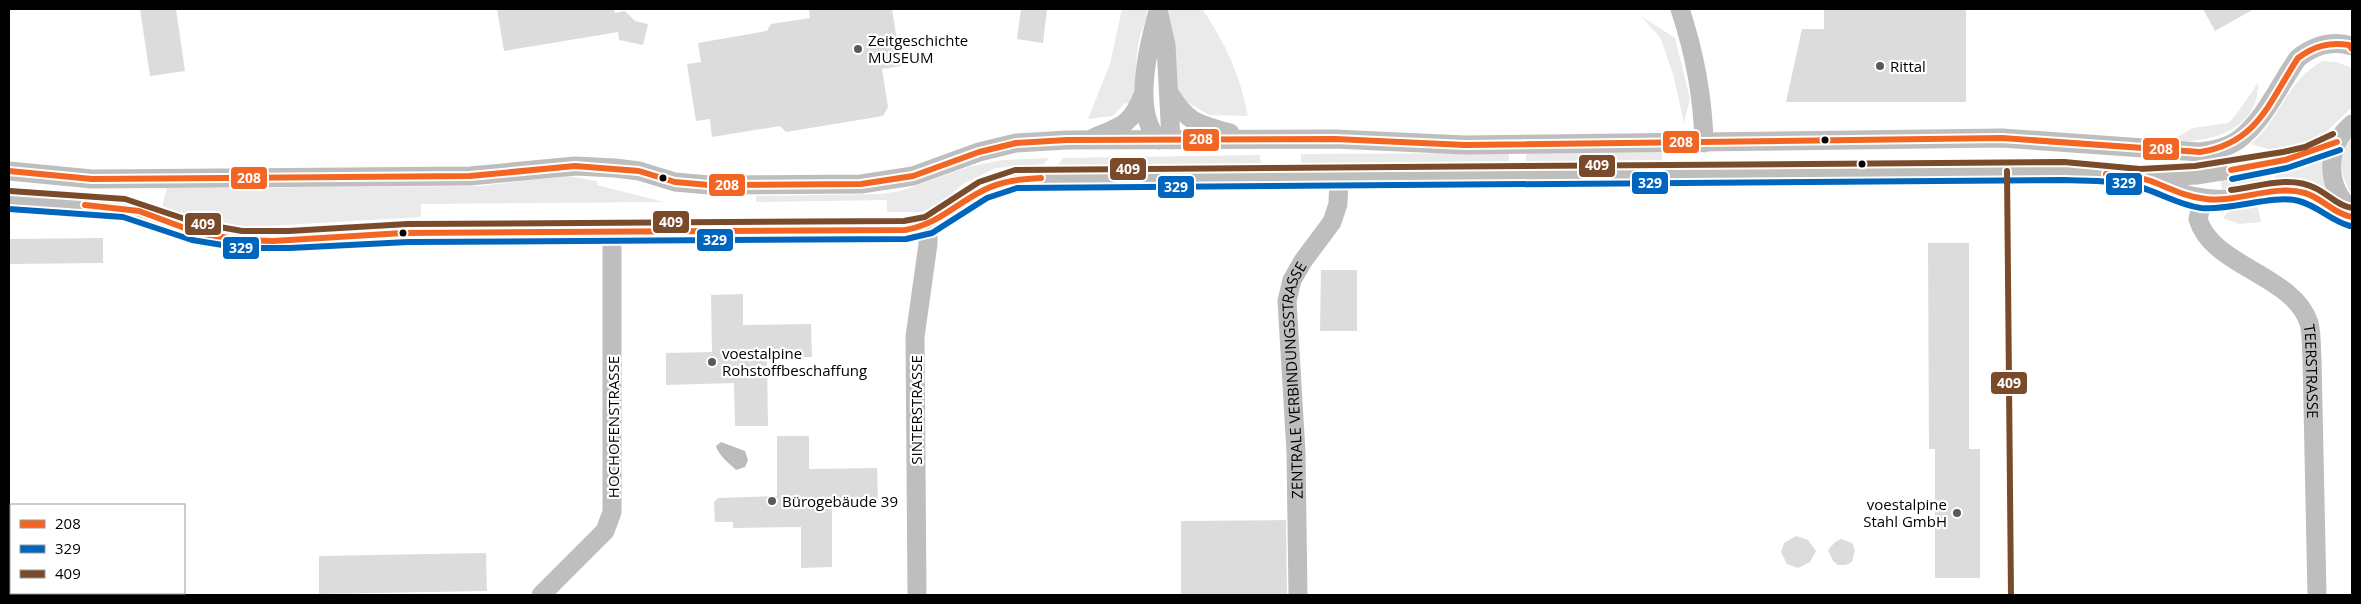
<svg xmlns="http://www.w3.org/2000/svg" width="2361" height="604" viewBox="0 0 2361 604" font-family="'Open Sans',sans-serif">
<rect width="100%" height="100%" fill="#fff"/>
<g fill="#eaeaea">
<path d="M 1122,9 L 1147,9 C 1147,23 1139,33 1138,46 C 1135,66 1137,85 1132,105 L 1125,103 L 1113,116 L 1088,119 L 1110,64 Z"/>
<path d="M 1166,9 L 1202,9 C 1225,41 1241,78 1248,116 L 1209,115 L 1189,103 L 1185,104 L 1176,90 Z"/>
<path d="M 1641,16 L 1675,38 L 1690,99 L 1684,123 L 1673,74 L 1661,39 Z"/>
<path d="M 2323,61 L 2337,62 L 2352,68 L 2352,107 L 2348,111 C 2312,145 2303,161 2251,144 C 2281,118 2287,79 2323,61 Z"/>
<path d="M 2258,83 C 2259,131 2208,144 2170,141 L 2193,128 L 2228,123 L 2235,116 Z"/>
<path d="M 2352,138 L 2352,194 C 2340,177 2337,155 2352,138 Z"/>
<path d="M 1662,151 L 1662,163 L 1526,164 L 1526,152 Z"/>
<path d="M 1509,153 L 1509,164 L 1301,165 L 1301,154 Z"/>
<path d="M 1260,155 L 1261,166 L 1058,165 L 1063,158 Z"/>
<path d="M 2326,155 L 2333,197 L 2306,184 L 2276,184 L 2274,168 Z"/>
<path d="M 1049,158 L 1044,164 L 996,168 L 963,184 L 939,205 L 921,212 L 887,212 L 887,200 L 756,202 L 756,196 L 880,194 L 901,191 L 968,167 L 1002,160 Z"/>
<path d="M 2260,170 L 2263,190 L 2223,197 L 2220,177 Z"/>
<path d="M 568,176 L 597,181 L 597,185 L 664,202 L 421,204 L 421,217 L 249,227 L 194,218 L 162,207 L 167,188 L 480,186 Z"/>
<path d="M 2257,204 L 2261,222 L 2239,224 L 2223,218 L 2228,212 Z"/>
</g>
<path fill="#bcbcbc" d="M 721,442 L 745,451 L 748,460 L 745,467 L 736,470 C 730,464 718,455 716,446 Z"/>
<g fill="#dcdcdc">
<path d="M 140,9 L 176,9 L 185,71 L 150,76 Z"/>
<path d="M 497,9 L 614,9 L 615,13 L 625,11 L 635,21 L 648,24 L 643,45 L 619,40 L 618,32 L 504,51 Z"/>
<path d="M 809,9 L 892,9 L 901,66 L 882,69 L 888,107 L 883,116 L 786,132 L 780,126 L 712,137 L 710,119 L 696,121 L 687,64 L 701,62 L 698,43 L 767,31 L 771,24 L 810,18 Z"/>
<path d="M 1021,9 L 1047,9 L 1043,43 L 1017,39 Z"/>
<path d="M 1824,9 L 1966,9 L 1966,102 L 1786,102 L 1802,29 L 1824,29 Z"/>
<path d="M 2203,9 L 2254,9 L 2215,31 Z"/>
<path d="M 103,238 L 103,263 L 9,264 L 9,239 Z"/>
<path d="M 1928,243 L 1969,243 L 1969,449 L 1980,449 L 1980,578 L 1935,578 L 1935,449 L 1929,449 Z"/>
<path d="M 1321,270 L 1357,270 L 1357,331 L 1320,331 Z"/>
<path d="M 743,294 L 743,325 L 811,324 L 812,357 L 767,358 L 768,426 L 735,426 L 734,383 L 666,385 L 666,353 L 712,352 L 711,295 Z"/>
<path d="M 777,436 L 809,436 L 809,469 L 877,468 L 878,500 L 832,500 L 832,567 L 801,568 L 801,527 L 733,528 L 733,522 L 715,522 L 714,502 L 718,498 L 777,496 Z"/>
<path d="M 1286,520 L 1287,595 L 1181,595 L 1181,521 Z"/>
<path d="M 1796,536 L 1808,540 L 1816,551 L 1810,562 L 1798,568 L 1787,564 L 1781,552 L 1784,543 Z"/>
<path d="M 1841,539 L 1852,543 L 1855,550 L 1852,562 L 1846,565 L 1838,565 L 1833,561 L 1828,550 L 1835,542 Z"/>
<path d="M 486,553 L 487,591 L 319,594 L 319,556 Z"/>
</g>
<g fill="none" stroke-linecap="round" stroke-linejoin="round">
<g stroke="#bebebe" stroke-width="19">
<path d="M 1680,9 C 1694,51 1703,99 1704,143"/>
<path d="M 1158,11 C 1149,44 1131,113 1159,140"/>
<path d="M 1159,14 L 1166,45 L 1171,140"/>
<path d="M 1169,93 C 1188,123 1197,124 1230,133"/>
<path d="M 2352,124 C 2325,146 2325,187 2352,210"/>
<path d="M 1095,137 C 1123,126 1132,123 1143,95"/>
<path d="M 9,171 L 92,179 L 470,176 L 575,166 L 615,168 L 639,171 L 675,182 L 709,185 L 861,184 L 913,176 L 979,152 L 1016,143 L 1067,140 L 1335,139 L 1465,145 L 2002,138 L 2200,152 C 2213,150 2227,148 2238,140 C 2264,121 2279,85 2298,58 C 2315,45 2332,40 2352,46"/>
<path d="M 2144,179 C 2180,195 2205,203 2244,198 C 2260,196 2278,190 2294,191 C 2317,193 2331,215 2352,217"/>
<path id="s1" d="M 2203,199 L 2198,219 C 2212,267 2293,274 2309,323 C 2312,334 2311,347 2312,358 L 2317,595"/>
<path d="M 9,200 L 124,208 C 157,215 185,233 218,237 C 281,246 345,233 408,233 C 573,232 739,231 905,230 C 942,227 953,206 983,190 C 993,185 1005,182 1016,179 L 2064,171 L 2140,178 L 2196,175 L 2285,161 L 2308,155 L 2337,142"/>
<path d="M 541,595 L 605,531 L 612,512 L 612,231"/>
<path d="M 917,595 L 915,337 L 928,244 L 928,227"/>
<path id="s2" d="M 1298,595 L 1296,452 L 1287,301 L 1292,280 L 1303,261 L 1332,222 L 1338,204 L 1339,177"/>
</g>
<g stroke="#fff" stroke-width="10">
<g id="bus-1">
<path d="M 2231,170 L 2285,160 L 2337,142"/>
<path d="M 9,171 L 92,179 L 470,176 L 575,166 L 639,171 L 675,182 L 709,185 L 861,184 L 913,176 L 979,152 L 1016,143 L 1067,140 L 1335,139 L 1465,145 L 2002,138 L 2200,152 C 2258,143 2269,102 2298,58 C 2314,46 2329,42 2349,45 L 2352,49"/>
<path d="M 2106,174 C 2122,175 2136,176 2151,181 C 2169,188 2186,197 2206,199 C 2238,203 2272,184 2305,193 C 2322,198 2334,214 2352,217"/>
<path d="M 85,205 L 139,211 L 198,233 L 241,240 L 273,241 L 403,233 L 905,230 C 939,224 955,204 984,190 C 1002,181 1021,179 1041,178"/>
</g>
</g>
<g stroke="#fff" stroke-width="10">
<g id="bus-2">
<path d="M 2232,179 L 2287,168 L 2340,150"/>
<path d="M 9,209 L 123,217 L 192,240 L 241,248 L 290,248 L 408,242 L 906,239 L 932,233 L 987,198 L 1017,188 L 2064,180 C 2089,181 2115,180 2140,187 C 2160,193 2179,205 2201,208 C 2231,211 2273,194 2299,201 C 2318,206 2331,221 2350,226"/>
</g>
</g>
<g stroke="#fff" stroke-width="10">
<g id="bus-3">
<path d="M 2007,171 L 2011,595"/>
<path d="M 2231,190 C 2258,187 2289,175 2315,188 C 2328,194 2338,206 2352,208"/>
<path d="M 10,191 L 125,199 L 197,223 L 242,231 L 289,231 L 408,224 L 904,221 L 925,217 L 979,182 L 1015,170 L 2064,162 L 2140,169 L 2195,166 L 2283,152 L 2305,147 L 2333,134"/>
</g>
</g>
<use href="#bus-1" stroke="#f26522" stroke-width="6"/>
<use href="#bus-2" stroke="#0065bd" stroke-width="6"/>
<use href="#bus-3" stroke="#7a4b2a" stroke-width="6"/>
</g>
<g fill="#595959" stroke="#fff" stroke-width="2">
<circle cx="858" cy="49" r="5"/>
<circle cx="1880" cy="66" r="5"/>
<circle cx="712" cy="362" r="5"/>
<circle cx="772" cy="501" r="5"/>
<circle cx="1957" cy="513" r="5"/>
</g>
<g fill="#000" stroke="#fff" stroke-width="2">
<circle cx="1825" cy="140" r="4.5"/>
<circle cx="1862" cy="164" r="4.5"/>
<circle cx="663" cy="178" r="4.5"/>
<circle cx="403" cy="233" r="4.5"/>
</g>
<g text-anchor="middle" dominant-baseline="central" stroke-width="4.5" stroke-linejoin="round" paint-order="stroke">
<g font-size="15" fill="#000" stroke="#fff" text-anchor="start">
<text x="868" y="40">Zeitgeschichte<tspan x="868" dy="17">MUSEUM</tspan></text>
<text x="1890" y="66">Rittal</text>
<text x="722" y="353">voestalpine<tspan x="722" dy="17">Rohstoffbeschaffung</tspan></text>
<text x="782" y="501">Bürogebäude 39</text>
<text x="1947" y="504" text-anchor="end">voestalpine<tspan x="1947" dy="17">Stahl GmbH</tspan></text>
</g>
<g font-size="15" fill="#000" stroke="#fff">
<text stroke="none"><textPath href="#s1" startOffset="225">TEERSTRASSE</textPath></text>
<text stroke="none"><textPath href="#s2" startOffset="216">ZENTRALE VERBINDUNGSSTRASSE</textPath></text>
<text transform="translate(916 410) rotate(-90)">SINTERSTRASSE</text>
<text transform="translate(613 427) rotate(-90)">HOCHOFENSTRASSE</text>
</g>
</g>
<g stroke="#fff" stroke-width="2">
<rect x="1182" y="128" width="38" height="24" rx="5" fill="#f26522"/>
<rect x="1662" y="130" width="38" height="24" rx="5" fill="#f26522"/>
<rect x="2142" y="137" width="38" height="24" rx="5" fill="#f26522"/>
<rect x="1578" y="154" width="38" height="24" rx="5" fill="#7a4b2a"/>
<rect x="1109" y="157" width="38" height="24" rx="5" fill="#7a4b2a"/>
<rect x="230" y="166" width="38" height="24" rx="5" fill="#f26522"/>
<rect x="1631" y="171" width="38" height="24" rx="5" fill="#0065bd"/>
<rect x="2105" y="172" width="38" height="24" rx="5" fill="#0065bd"/>
<rect x="708" y="173" width="38" height="24" rx="5" fill="#f26522"/>
<rect x="1157" y="175" width="38" height="24" rx="5" fill="#0065bd"/>
<rect x="652" y="210" width="38" height="24" rx="5" fill="#7a4b2a"/>
<rect x="184" y="212" width="38" height="24" rx="5" fill="#7a4b2a"/>
<rect x="696" y="228" width="38" height="24" rx="5" fill="#0065bd"/>
<rect x="222" y="236" width="38" height="24" rx="5" fill="#0065bd"/>
<rect x="1990" y="371" width="38" height="24" rx="5" fill="#7a4b2a"/>
</g>
<g font-size="14" text-anchor="middle" font-weight="bold" fill="#fff">
<text x="1201" y="144">208</text>
<text x="1681" y="147">208</text>
<text x="2161" y="154">208</text>
<text x="1597" y="170">409</text>
<text x="1128" y="174">409</text>
<text x="249" y="183">208</text>
<text x="1650" y="188">329</text>
<text x="2124" y="188">329</text>
<text x="727" y="190">208</text>
<text x="1176" y="192">329</text>
<text x="671" y="227">409</text>
<text x="203" y="229">409</text>
<text x="715" y="245">329</text>
<text x="241" y="253">329</text>
<text x="2009" y="388">409</text>
</g>
<rect width="2361" height="604" fill="none" stroke="#000000" stroke-width="20"/>
<rect x="10" y="504" width="175" height="90" fill="#ffffff" stroke="#999999"/>
<rect x="20" y="520" width="25" height="8" fill="#f26522" stroke="#999999"/>
<text x="55" y="529" font-size="15" fill="#000000">208</text>
<rect x="20" y="545" width="25" height="8" fill="#0065bd" stroke="#999999"/>
<text x="55" y="554" font-size="15" fill="#000000">329</text>
<rect x="20" y="570" width="25" height="8" fill="#7a4b2a" stroke="#999999"/>
<text x="55" y="579" font-size="15" fill="#000000">409</text>
</svg>
